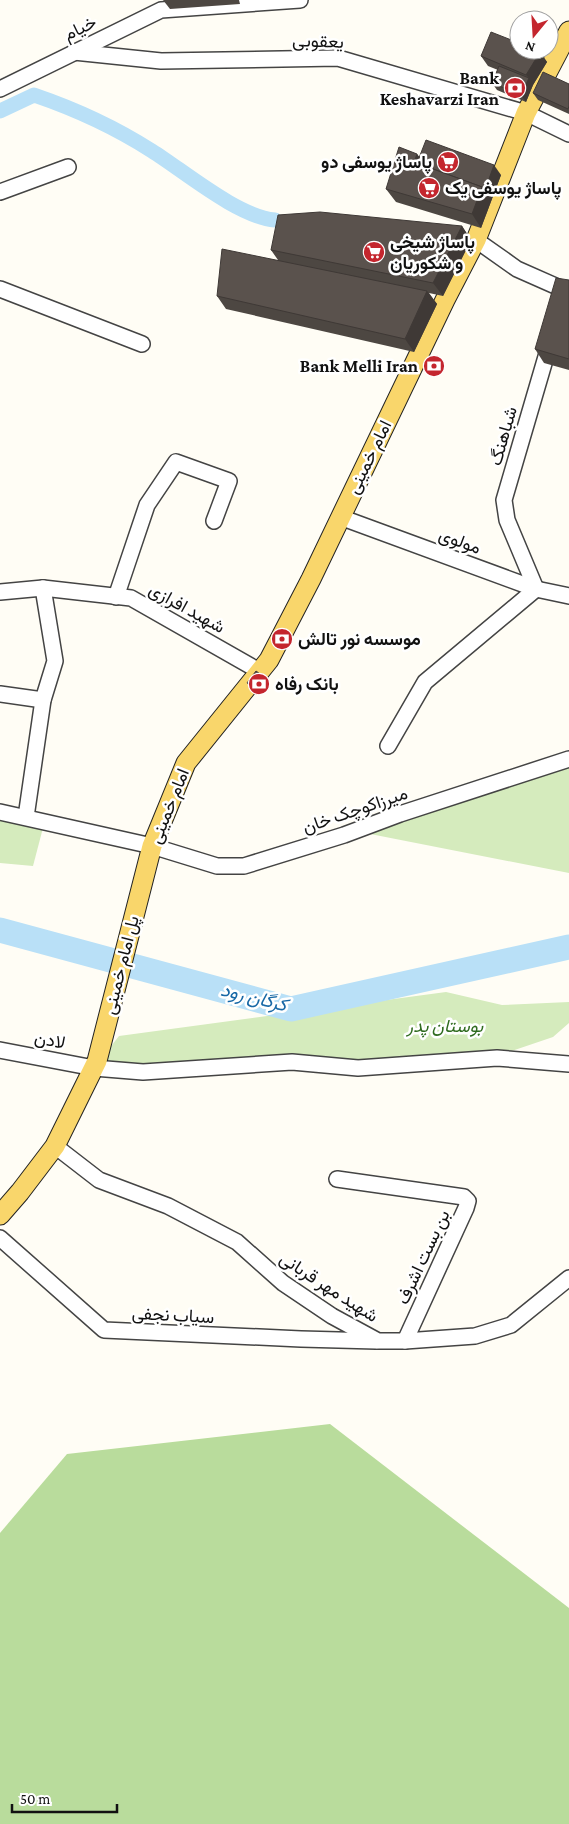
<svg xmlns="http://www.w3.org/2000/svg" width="569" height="1824" viewBox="0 0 569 1824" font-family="'Crimson Pro',Vazirmatn,serif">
<rect width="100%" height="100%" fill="#fffdf5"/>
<g fill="#d5ebbd">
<path d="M 569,759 L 569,873 L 355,831 Z"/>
<path d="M 0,814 L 44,824 L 33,866 L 0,863 Z"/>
<path d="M 446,992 L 502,1005 L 569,1002 L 569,1023 L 553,1037 L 497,1056 L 358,1068 L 94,1068 L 119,1036 Z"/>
</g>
<path fill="#b9dc9c" d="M 330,1424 L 569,1608 L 569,1824 L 0,1824 L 0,1533 L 67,1454 Z"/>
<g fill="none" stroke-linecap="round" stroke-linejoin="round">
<path stroke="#b9e0f7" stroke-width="15" d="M 0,111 L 34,95 C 78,110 113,126 152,151 C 184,171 238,217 275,220"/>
<path stroke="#b9e0f7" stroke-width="25" d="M 0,930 L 291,1009 L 569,947"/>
<g stroke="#444" stroke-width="18">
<g id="minor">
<path d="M 74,52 L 161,61 L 338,58 L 526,113 L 569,134"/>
<path d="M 0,89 L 161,10 L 300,0"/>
<path d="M 0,192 L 68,167"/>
<path d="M 476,240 L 517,269 L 569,292"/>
<path d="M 0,289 L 142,344"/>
<path d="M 340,517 L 536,589 L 569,596"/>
<path d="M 536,589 L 507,520 L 504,500 L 550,343"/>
<path d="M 0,592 L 43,588 L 131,598 L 261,672"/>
<path d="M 116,597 L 147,505 L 176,462 L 229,481 L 214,521"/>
<path d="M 0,694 L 43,700"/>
<path d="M 388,746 L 425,682 L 536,589"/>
<path d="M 0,812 L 152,846 L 217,866 L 244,866 L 344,835 L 400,814 L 569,759"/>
<path d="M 26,817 L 43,700 L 55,661 L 43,588"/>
<path d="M 0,1050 L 94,1068 L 143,1072 L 292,1062 L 358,1068 L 497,1058 L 569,1064"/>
<path d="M 55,1146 L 99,1180 L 168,1206 L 237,1242 L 283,1283 L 332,1316 L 378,1341 L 405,1341 L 475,1336 L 511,1325 L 569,1278"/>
<path d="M 337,1179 L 464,1197 L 468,1201 L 466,1208 L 405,1341"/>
<path d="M 0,1238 L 104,1330 L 301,1339 L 376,1341"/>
</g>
</g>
<g stroke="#222" stroke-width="21">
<path id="major" d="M 0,1215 L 20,1192 L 55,1146 L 97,1061 L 152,846 L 186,763 L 269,660 L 311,579 L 445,300 L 476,240 L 526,113 L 569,31"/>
</g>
<use href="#minor" stroke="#fff" stroke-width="15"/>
<use href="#major" stroke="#f9d66b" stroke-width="19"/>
</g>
<g fill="#4d4742">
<path d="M 163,0 L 239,0 L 240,4 L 170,9 Z"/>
<path d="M 540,52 L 547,62 L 533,85 L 526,102 L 497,90 L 492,83 L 498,70 L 488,66 L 481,56 Z"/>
<path d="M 569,84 L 569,114 L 538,100 L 533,93 Z"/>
<path d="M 417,154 L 419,157 L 501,175 L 481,228 L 396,202 L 386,189 Z"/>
<path d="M 462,226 L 471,240 L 443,296 L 429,293 L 437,304 L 414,352 L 226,309 L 217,296 L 278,260 L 271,250 Z"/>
<path d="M 569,280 L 569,370 L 544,363 L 535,349 Z"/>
<path d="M 268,682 L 258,694 L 249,686 L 247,683 Z"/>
</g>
<g fill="#3f3936">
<path d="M 540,52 L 547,62 L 533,85 L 526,102 L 521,95 L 529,78 L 526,75 Z"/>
<path d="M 417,154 L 427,167 L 414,162 Z"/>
<path d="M 494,165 L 501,175 L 481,228 L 472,214 L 482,187 Z"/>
<path d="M 462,226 L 471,240 L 443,296 L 433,283 Z"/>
<path d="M 427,291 L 437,304 L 414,352 L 405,339 Z"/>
<path d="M 266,678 L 268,682 L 258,694 L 256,691 Z"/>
</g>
<g fill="#5a524d" stroke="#3f3936">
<path d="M 491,32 L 519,43 L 519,50 L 536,50 L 540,52 L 526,75 L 481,56 Z"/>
<path d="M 499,66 L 529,78 L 521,95 L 492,83 Z"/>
<path d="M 543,72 L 569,84 L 569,106 L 568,109 L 533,93 Z"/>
<path d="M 426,140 L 494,165 L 485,190 L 482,187 L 417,163 Z"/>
<path d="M 399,147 L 417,154 L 414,162 L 482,187 L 472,214 L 386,189 Z"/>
<path d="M 320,212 L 462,226 L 433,283 L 271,250 L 278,215 Z"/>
<path d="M 222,249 L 427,291 L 405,339 L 217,296 Z"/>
<path d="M 556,278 L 569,280 L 569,359 L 535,349 Z"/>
<path d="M 256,671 L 266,678 L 256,691 L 247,683 Z"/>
</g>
<defs>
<g id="bank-disc" transform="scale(1.125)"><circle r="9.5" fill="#c4262e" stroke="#fff"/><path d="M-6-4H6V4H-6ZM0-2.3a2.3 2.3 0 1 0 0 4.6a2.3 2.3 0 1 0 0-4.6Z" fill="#fff"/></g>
<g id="supermarket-disc" transform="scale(1.125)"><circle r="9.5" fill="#c4262e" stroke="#fff"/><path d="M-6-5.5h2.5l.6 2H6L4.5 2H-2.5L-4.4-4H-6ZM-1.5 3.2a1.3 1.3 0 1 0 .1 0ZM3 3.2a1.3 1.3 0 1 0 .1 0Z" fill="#fff"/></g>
</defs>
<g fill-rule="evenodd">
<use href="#bank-disc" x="515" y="88"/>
<use href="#supermarket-disc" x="448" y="162"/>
<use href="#supermarket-disc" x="429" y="188"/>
<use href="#supermarket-disc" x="374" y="252"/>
<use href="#bank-disc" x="434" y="366"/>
<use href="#bank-disc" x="282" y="639"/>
<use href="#bank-disc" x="259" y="684"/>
</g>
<g text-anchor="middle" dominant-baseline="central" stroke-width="5" stroke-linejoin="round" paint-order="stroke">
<g font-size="18" fill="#111" stroke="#fff">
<text transform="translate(80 28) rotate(-26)">خیام</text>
<text transform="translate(318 41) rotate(2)">یعقوبی</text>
<text transform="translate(503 436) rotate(-74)">شباهنگ</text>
<text transform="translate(369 457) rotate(-64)">امام خمینی</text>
<text transform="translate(460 541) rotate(20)">مولوی</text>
<text transform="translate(187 608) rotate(29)">شهید افرازی</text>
<text transform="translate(169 806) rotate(-68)">امام خمینی</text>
<text transform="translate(355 810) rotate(-19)">میرزاکوچک خان</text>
<text transform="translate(121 965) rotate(-76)">پل امام خمینی</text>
<text transform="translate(50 1040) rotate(11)">لادن</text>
<text transform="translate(423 1257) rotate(-65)">بن بست اشرف</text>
<text transform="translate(329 1287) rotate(33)">شهید مهر قربانی</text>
<text transform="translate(173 1315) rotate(3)">سیاب نجفی</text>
</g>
<g font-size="18" font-weight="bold" fill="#111" stroke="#fff" text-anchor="start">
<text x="499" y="78" text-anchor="end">Bank<tspan x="499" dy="21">Keshavarzi Iran</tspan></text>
<text x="432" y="162" text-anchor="end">پاساژ یوسفی دو</text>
<text x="445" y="188">پاساژ یوسفی یک</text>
<text x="390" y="242">پاساژ شیخی<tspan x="390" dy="21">و شکوریان</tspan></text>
<text x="418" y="366" text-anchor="end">Bank Melli Iran</text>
<text x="298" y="639">موسسه نور تالش</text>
<text x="275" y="684">بانک رفاه</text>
</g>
<g font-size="18" font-style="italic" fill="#2f6b1f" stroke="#fff">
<text x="445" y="1026">بوستان پدر</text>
</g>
<g font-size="19" font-style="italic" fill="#1768a6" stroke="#fff">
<text transform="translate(254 997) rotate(14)">کرگان رود</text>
</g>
</g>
<g transform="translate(534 35) rotate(198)"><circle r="24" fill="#ffffff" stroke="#a0a0a0"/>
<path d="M0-4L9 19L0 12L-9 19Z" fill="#c4262e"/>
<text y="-8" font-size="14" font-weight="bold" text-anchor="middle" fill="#111111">N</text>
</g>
<path d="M12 1804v8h105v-8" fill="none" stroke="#111111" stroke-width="2.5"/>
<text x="20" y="1804" font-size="15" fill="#111111" stroke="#ffffff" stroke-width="4" paint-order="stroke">50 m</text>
</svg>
